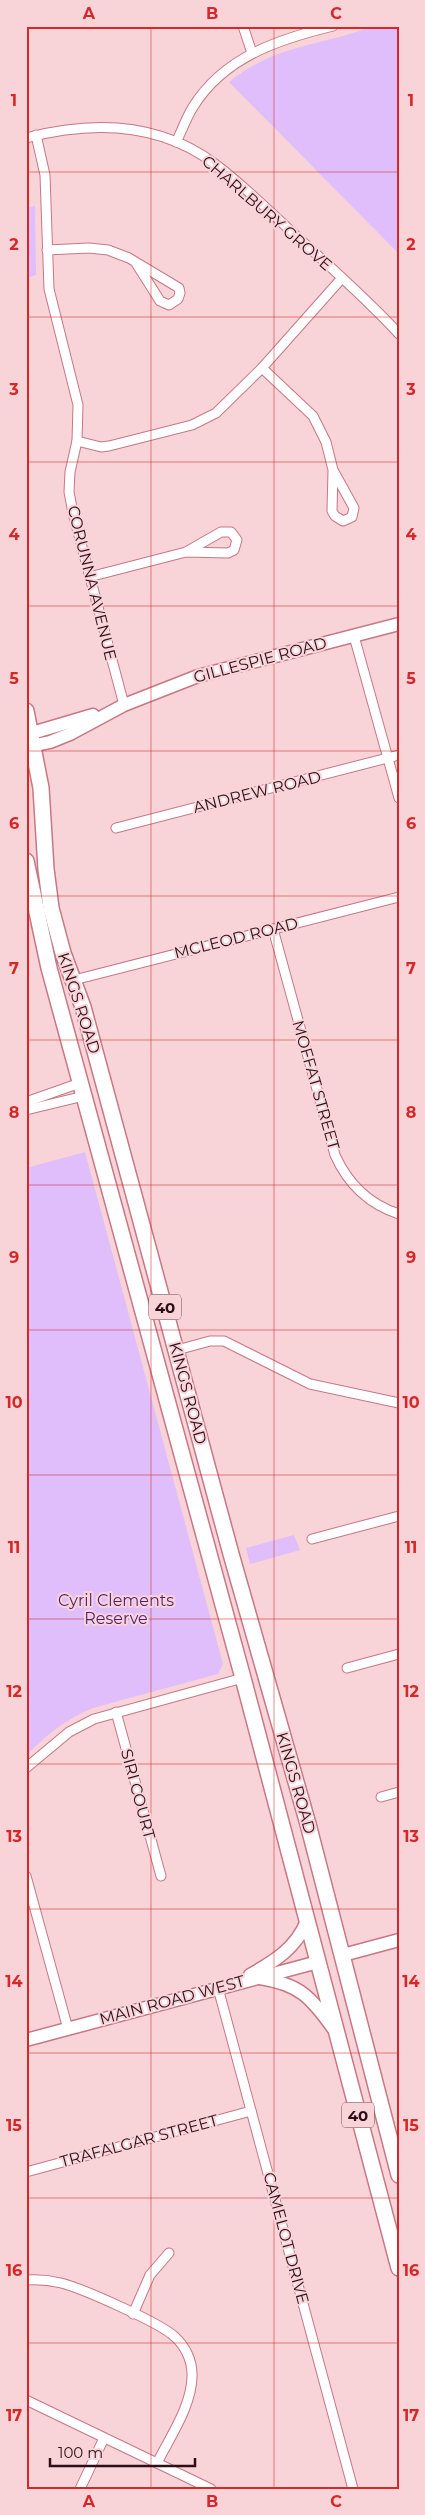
<svg xmlns="http://www.w3.org/2000/svg" width="425" height="2515" viewBox="0 0 425 2515" font-family="Montserrat,sans-serif">
<rect width="100%" height="100%" fill="#f8d4d9"/>
<g fill="#dfbefb">
<path d="M 373,26 L 399,26 L 399,254 L 229,82 C 278,43 319,47 373,26 Z"/>
<path d="M 35,206 L 36,275 L 26,278 L 26,208 Z"/>
<path d="M 85,1152 L 223,1664 L 218,1674 L 93,1708 C 66,1719 46,1735 26,1756 L 26,1168 Z"/>
<path d="M 294,1535 L 300,1550 L 250,1564 L 246,1548 Z"/>
</g>
<g fill="none" stroke-linecap="round" stroke-linejoin="round">
<g stroke="#c77785" stroke-width="11">
<g id="street">
<path d="M 243,26 L 252,53"/>
<path d="M 36,135 L 45,175 L 49,289 L 78,405 L 77,441 L 70,472 L 69,492 L 73,513 L 124,705"/>
<path d="M 26,138 C 91,121 159,122 215,164 C 242,184 267,209 292,232 C 328,265 366,298 399,334"/>
<path d="M 176,142 C 182,131 186,118 193,107 C 224,57 279,39 333,26"/>
<path d="M 47,250 L 89,248 L 108,250 L 129,258 L 179,288 L 180,293 L 178,299 L 169,305 L 160,301 L 136,263"/>
<path d="M 262,368 L 313,416 L 326,442 L 333,470 L 354,508 L 352,517 L 343,521 L 335,516 L 332,511 L 333,470"/>
<path d="M 77,441 L 101,447 L 109,446 L 192,425 L 216,413 L 262,368 L 342,278"/>
<path d="M 89,577 L 186,552 L 221,532 L 231,532 L 237,540 L 234,550 L 228,553 L 186,552"/>
<path d="M 354,636 L 399,798"/>
<path d="M 116,828 L 399,755"/>
<path d="M 273,929 L 335,1155 C 348,1184 368,1204 399,1214"/>
<path d="M 74,980 L 399,897"/>
<path d="M 26,1102 L 80,1083"/>
<path d="M 26,1110 L 84,1096"/>
<path d="M 177,1350 L 210,1341 L 224,1341 L 310,1384 L 399,1403"/>
<path d="M 312,1539 L 399,1516"/>
<path d="M 347,1668 L 399,1654"/>
<path d="M 116,1712 L 161,1876"/>
<path d="M 26,1768 L 69,1732 L 94,1719 L 243,1678"/>
<path d="M 381,1797 L 399,1792"/>
<path d="M 26,1876 L 68,2029"/>
<path d="M 218,1988 L 353,2489"/>
<path d="M 26,2172 L 251,2111"/>
<path d="M 26,2280 C 38,2279 49,2280 61,2283 C 81,2288 161,2323 175,2337 C 185,2346 192,2360 192,2374 C 193,2404 170,2437 157,2463"/>
<path d="M 133,2314 L 150,2275 L 169,2253"/>
<path d="M 26,2400 L 211,2489"/>
<path d="M 80,2489 L 104,2438"/>
</g>
</g>
<g stroke="#c77785" stroke-width="15">
<g id="secondary">
<path d="M 26,737 L 32,733 L 93,715"/>
<path d="M 26,747 L 50,742 L 70,734 L 124,705 L 198,676 L 399,624"/>
<path d="M 343,1955 L 399,1940"/>
<path d="M 250,1975 C 275,1961 296,1948 307,1921"/>
<path d="M 260,1978 C 299,1984 311,1997 333,2028"/>
<path d="M 26,2040 L 318,1962"/>
</g>
</g>
<g stroke="#c77785" stroke-width="18">
<g id="primary">
<path d="M 26,711 L 41,788 L 46,869 L 51,908 L 63,953 L 83,1007 L 231,1554 L 308,1824 L 399,2175"/>
<path d="M 26,861 L 49,968 L 243,1678 L 399,2268"/>
</g>
</g>
<use href="#street" stroke="#fff" stroke-width="9"/>
<use href="#secondary" stroke="#fff" stroke-width="12"/>
<use href="#primary" stroke="#fff" stroke-width="15"/>
</g>
<path fill="none" stroke="#d62828" stroke-width="1" stroke-opacity="0.55" d="M 151,26 L 151,2489M 274,26 L 274,2489M 26,172 L 399,172M 26,317 L 399,317M 26,462 L 399,462M 26,606 L 399,606M 26,751 L 399,751M 26,896 L 399,896M 26,1040 L 399,1040M 26,1185 L 399,1185M 26,1330 L 399,1330M 26,1475 L 399,1475M 26,1619 L 399,1619M 26,1764 L 399,1764M 26,1909 L 399,1909M 26,2053 L 399,2053M 26,2198 L 399,2198M 26,2343 L 399,2343"/>
<g text-anchor="middle" dominant-baseline="central" stroke-width="4" stroke-linejoin="round" paint-order="stroke">
<g fill="#f8d4d9" stroke="#6b4a50" stroke-width="1">
<rect x="149" y="1294.5" width="32" height="25" rx="4"/>
<rect x="342" y="2102.5" width="32" height="25" rx="4"/>
</g>
<g font-size="15" font-weight="bold" fill="#2e0f16">
<text x="165" y="1307">40</text>
<text x="358" y="2115">40</text>
</g>
<g font-size="16" fill="#2e0f16" stroke="#f8d4d9">
<text transform="translate(267 213) rotate(41)">CHARLBURY GROVE</text>
<text transform="translate(92 583) rotate(76)">CORUNNA AVENUE</text>
<text transform="translate(260 660) rotate(-15)">GILLESPIE ROAD</text>
<text transform="translate(257 792) rotate(-14)">ANDREW ROAD</text>
<text transform="translate(236 938) rotate(-14)">MCLEOD ROAD</text>
<text transform="translate(79 1003) rotate(72)">KINGS ROAD</text>
<text transform="translate(316 1085) rotate(74)">MOFFAT STREET</text>
<text transform="translate(188 1393) rotate(75)">KINGS ROAD</text>
<text transform="translate(296 1783) rotate(74)">KINGS ROAD</text>
<text transform="translate(138 1794) rotate(75)">SIRI COURT</text>
<text transform="translate(172 2000) rotate(-15)">MAIN ROAD WEST</text>
<text transform="translate(139 2141) rotate(-15)">TRAFALGAR STREET</text>
<text transform="translate(286 2238) rotate(75)">CAMELOT DRIVE</text>
</g>
<g font-size="16" fill="#511f72" stroke="#f8d4d9">
<text x="116" y="1600">Cyril Clements<tspan x="116" dy="18">Reserve</tspan></text>
</g>
</g>
<rect width="425" height="2515" fill="none" stroke="#f8d4d9" stroke-width="55"/>
<path d="M50 2458v8h145v-8" fill="none" stroke="#2e0f16" stroke-width="2.5"/>
<text x="58" y="2458" font-size="15" fill="#2e0f16" stroke="#f8d4d9" stroke-width="4" paint-order="stroke">100 m</text>
<rect x="28" y="28" width="370" height="2460" fill="none" stroke="#d62828" stroke-width="2"/>
<g font-size="16" text-anchor="middle" font-weight="bold" fill="#d62828">
<text x="89" y="19">A</text>
<text x="212" y="19">B</text>
<text x="336" y="19">C</text>
<text x="14" y="106">1</text>
<text x="411" y="106">1</text>
<text x="14" y="250">2</text>
<text x="411" y="250">2</text>
<text x="14" y="395">3</text>
<text x="411" y="395">3</text>
<text x="14" y="540">4</text>
<text x="411" y="540">4</text>
<text x="14" y="684">5</text>
<text x="411" y="684">5</text>
<text x="14" y="829">6</text>
<text x="411" y="829">6</text>
<text x="14" y="974">7</text>
<text x="411" y="974">7</text>
<text x="14" y="1118">8</text>
<text x="411" y="1118">8</text>
<text x="14" y="1263">9</text>
<text x="411" y="1263">9</text>
<text x="14" y="1408">10</text>
<text x="411" y="1408">10</text>
<text x="14" y="1553">11</text>
<text x="411" y="1553">11</text>
<text x="14" y="1697">12</text>
<text x="411" y="1697">12</text>
<text x="14" y="1842">13</text>
<text x="411" y="1842">13</text>
<text x="14" y="1987">14</text>
<text x="411" y="1987">14</text>
<text x="14" y="2131">15</text>
<text x="411" y="2131">15</text>
<text x="14" y="2276">16</text>
<text x="411" y="2276">16</text>
<text x="14" y="2421">17</text>
<text x="411" y="2421">17</text>
<text x="89" y="2507">A</text>
<text x="212" y="2507">B</text>
<text x="336" y="2507">C</text>
</g>
</svg>
